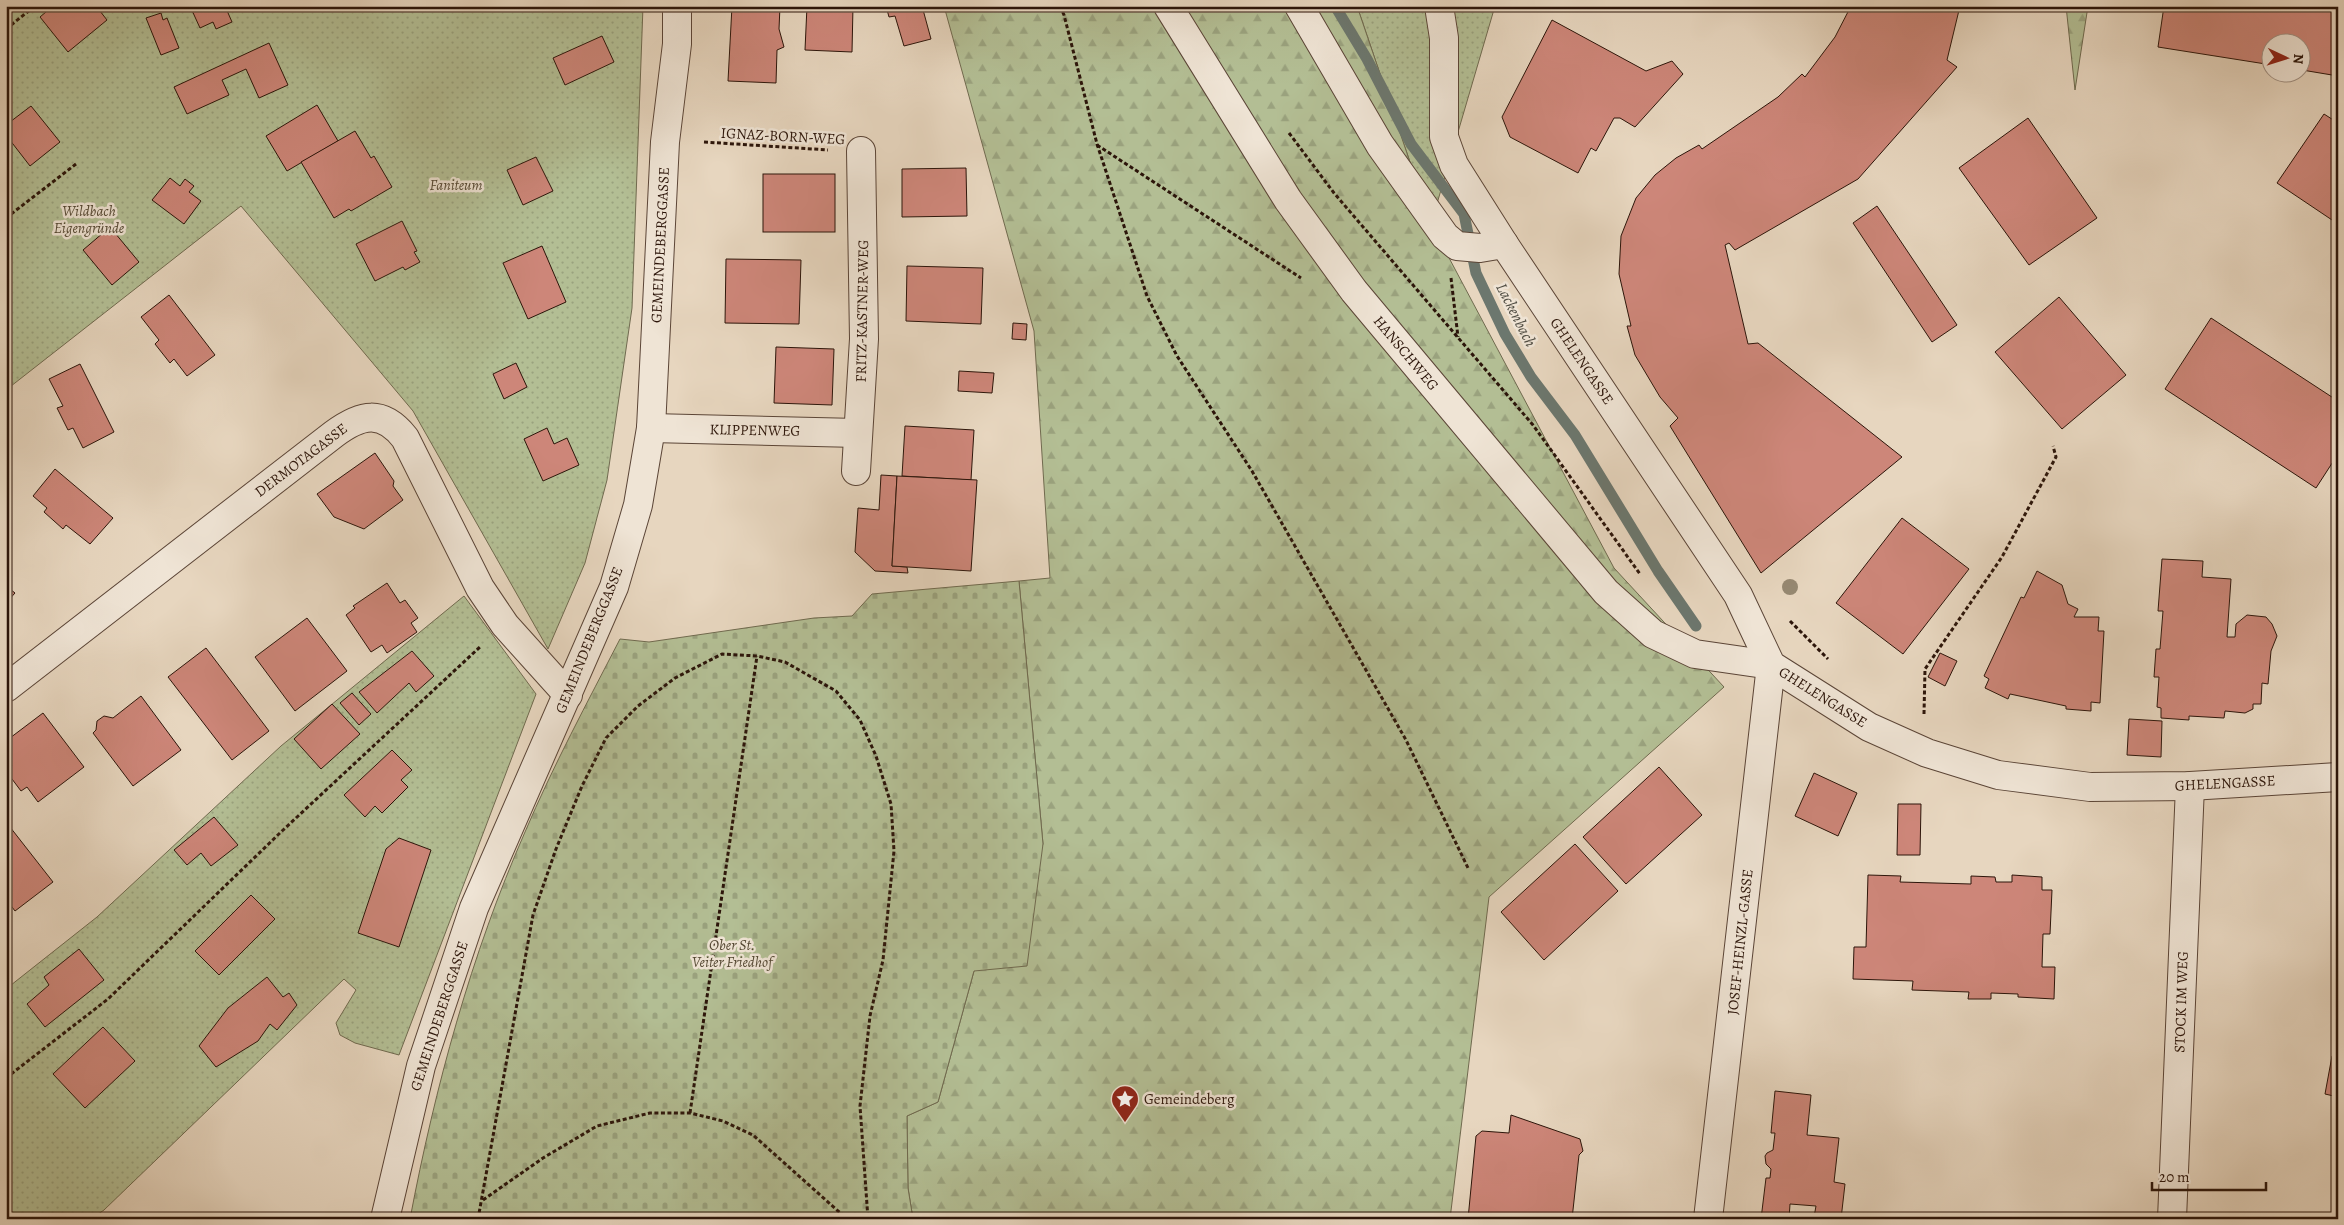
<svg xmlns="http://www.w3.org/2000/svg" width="2344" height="1225" viewBox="0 0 2344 1225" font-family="Alegreya,serif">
<defs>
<pattern id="grass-dots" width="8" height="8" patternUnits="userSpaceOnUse" patternTransform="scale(1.25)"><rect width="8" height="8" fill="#b3be94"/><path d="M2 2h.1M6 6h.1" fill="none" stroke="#9aa27e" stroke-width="1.8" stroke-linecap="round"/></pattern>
<pattern id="forest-firs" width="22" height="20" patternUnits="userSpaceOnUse" patternTransform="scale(1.25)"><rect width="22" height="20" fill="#b3be94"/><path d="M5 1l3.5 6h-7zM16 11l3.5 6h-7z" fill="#9aa27e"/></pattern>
<pattern id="cemetery-stones" width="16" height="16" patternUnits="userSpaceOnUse" patternTransform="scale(1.25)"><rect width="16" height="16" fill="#b3be94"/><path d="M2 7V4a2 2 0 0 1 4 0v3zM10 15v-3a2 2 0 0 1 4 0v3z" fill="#9aa27e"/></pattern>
</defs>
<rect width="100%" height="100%" fill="#e7d6bf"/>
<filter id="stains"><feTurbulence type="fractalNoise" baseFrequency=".004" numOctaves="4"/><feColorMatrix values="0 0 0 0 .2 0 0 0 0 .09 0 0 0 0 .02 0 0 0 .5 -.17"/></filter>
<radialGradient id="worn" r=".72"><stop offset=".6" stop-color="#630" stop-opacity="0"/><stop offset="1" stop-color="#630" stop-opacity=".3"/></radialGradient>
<g fill="url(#grass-dots)" stroke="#706a4f">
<path d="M 6,6 L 643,6 L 632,308 L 607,480 L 585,563 L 548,649 L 413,411 L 241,206 L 6,390 Z"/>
<path d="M 1357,6 L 1495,6 L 1431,224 Z"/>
<path d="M 464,596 L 536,694 L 399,1055 L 355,1043 L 340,1035 L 336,1023 L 356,990 L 344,979 L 104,1210 L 91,1219 L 6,1219 L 6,989 L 97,917 L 281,746 Z"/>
</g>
<g fill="url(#forest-firs)" stroke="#706a4f">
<path d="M 944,6 L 1357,6 L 1431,224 L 1614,568 L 1724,687 L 1489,897 L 1450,1219 L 913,1219 L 908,1188 L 907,1116 L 938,1102 L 974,971 L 1043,844 L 1019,581 L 1050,578 L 1034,331 Z"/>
<path d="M 2066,6 L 2088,6 L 2075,90 Z"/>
</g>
<path fill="url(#cemetery-stones)" stroke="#706a4f" d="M 1019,581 L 1043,844 L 1027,966 L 974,971 L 938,1102 L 907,1116 L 908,1188 L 913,1219 L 410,1219 C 435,1087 471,955 525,832 C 553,766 587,703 620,639 L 649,642 L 814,618 L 852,616 L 872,594 Z"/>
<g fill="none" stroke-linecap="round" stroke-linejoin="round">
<path stroke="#6c776e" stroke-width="11" d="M 1335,6 L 1367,59 L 1411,144 L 1464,214 L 1476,273 L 1505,334 L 1531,377 L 1575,435 L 1658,571 L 1696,626"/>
</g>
<g fill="#cd8679" stroke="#2c150a">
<path d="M 53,6 L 96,6 L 107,20 L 68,52 L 40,17 Z"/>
<path d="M 190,6 L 225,6 L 232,22 L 216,29 L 213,22 L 200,28 Z"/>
<path d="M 732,6 L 780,6 L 779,29 L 784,47 L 777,50 L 776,83 L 728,81 Z"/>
<path d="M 807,6 L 853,6 L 852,52 L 805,50 Z"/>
<path d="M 886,6 L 922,6 L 931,39 L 904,46 L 895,16 L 889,17 Z"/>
<path d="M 1851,6 L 1960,6 L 1947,60 L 1957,67 L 1858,179 L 1735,250 L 1729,243 L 1725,245 L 1748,344 L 1758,343 L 1902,457 L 1761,573 L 1670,426 L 1678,418 L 1660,397 L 1635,355 L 1627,326 L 1631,326 L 1619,274 L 1621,236 L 1636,198 L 1655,175 L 1676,158 L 1699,145 L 1702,149 L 1778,97 L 1802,74 L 1805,77 L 1835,37 Z"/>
<path d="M 2164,6 L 2338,6 L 2338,76 L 2302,70 L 2302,42 L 2272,42 L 2272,65 L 2158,47 Z"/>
<path d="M 161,13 L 163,20 L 167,18 L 179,48 L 161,55 L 146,18 Z"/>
<path d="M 1552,20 L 1646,71 L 1672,61 L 1683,74 L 1635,127 L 1620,118 L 1614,118 L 1596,151 L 1591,148 L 1578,173 L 1510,137 L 1502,117 Z"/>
<path d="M 602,36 L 614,62 L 565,85 L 553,58 Z"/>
<path d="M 269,43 L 288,85 L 259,98 L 246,69 L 222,80 L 229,95 L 187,114 L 174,87 Z"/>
<path d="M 317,105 L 338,141 L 287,171 L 266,136 Z"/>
<path d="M 31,106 L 60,142 L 30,166 L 6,135 L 6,125 Z"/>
<path d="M 2324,114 L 2338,123 L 2338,224 L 2277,183 Z"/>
<path d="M 2028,118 L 2097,218 L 2029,265 L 1959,168 Z"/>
<path d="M 355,131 L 371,158 L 374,156 L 392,187 L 351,211 L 349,209 L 334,218 L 301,162 Z"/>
<path d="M 536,157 L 553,191 L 523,205 L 507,170 Z"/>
<path d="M 966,168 L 967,216 L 902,217 L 902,169 Z"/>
<rect x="763" y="174" width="72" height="58"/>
<path d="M 170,178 L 180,186 L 185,179 L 194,186 L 189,192 L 201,201 L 184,224 L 152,200 Z"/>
<path d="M 1877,206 L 1957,325 L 1932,342 L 1853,223 Z"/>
<path d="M 402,221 L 417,251 L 414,252 L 420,262 L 405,270 L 403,267 L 375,281 L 356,244 Z"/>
<path d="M 110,227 L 139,262 L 112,285 L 83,250 Z"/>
<path d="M 542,246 L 566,302 L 528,319 L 503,263 Z"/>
<path d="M 726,259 L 801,260 L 799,324 L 725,323 Z"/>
<path d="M 907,266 L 983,268 L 981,324 L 906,321 Z"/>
<path d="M 169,295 L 215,355 L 187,376 L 174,359 L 170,363 L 155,344 L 159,340 L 141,317 Z"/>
<path d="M 2059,297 L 2126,375 L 2062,429 L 1995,352 Z"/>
<path d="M 2211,318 L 2338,401 L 2338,454 L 2316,488 L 2165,389 Z"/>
<path d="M 1013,323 L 1027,324 L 1026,340 L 1012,339 Z"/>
<path d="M 776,347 L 834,349 L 832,405 L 774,403 Z"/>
<path d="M 516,363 L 527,387 L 504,399 L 493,374 Z"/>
<path d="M 80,364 L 114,432 L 83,448 L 73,428 L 68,430 L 57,408 L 63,406 L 49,379 Z"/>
<path d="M 959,371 L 994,373 L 992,393 L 958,391 Z"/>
<path d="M 905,426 L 974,430 L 971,480 L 902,476 Z"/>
<path d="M 547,428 L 554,444 L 567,438 L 579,465 L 543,481 L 524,439 Z"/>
<path d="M 375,453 L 394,481 L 393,486 L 403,500 L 364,529 L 334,517 L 317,494 Z"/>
<path d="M 55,469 L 113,518 L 90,544 L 66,525 L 63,529 L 44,512 L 47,508 L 33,496 Z"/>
<path d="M 881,475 L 897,476 L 892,566 L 907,567 L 908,573 L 875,571 L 855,552 L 858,508 L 879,510 Z"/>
<path d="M 897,476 L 977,480 L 971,571 L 892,566 Z"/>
<path d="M 1902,518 L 1969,569 L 1903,654 L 1836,603 Z"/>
<path d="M 2162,559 L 2203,561 L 2202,577 L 2231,579 L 2227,637 L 2235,637 L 2236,624 L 2247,615 L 2266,617 L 2272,624 L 2277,636 L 2271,651 L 2268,684 L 2262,683 L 2261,704 L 2253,704 L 2253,709 L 2245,713 L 2225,711 L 2224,718 L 2189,716 L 2189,720 L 2161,718 L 2161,708 L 2157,707 L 2159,677 L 2154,677 L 2156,649 L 2160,649 L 2163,611 L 2158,611 Z"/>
<path d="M 2037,571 L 2062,585 L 2068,604 L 2078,609 L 2074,617 L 2099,617 L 2098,631 L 2104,631 L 2100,703 L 2091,702 L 2091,711 L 2066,709 L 2066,706 L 2010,694 L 2008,699 L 1985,688 L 1989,679 L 1984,676 L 2021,597 L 2024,598 Z"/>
<path d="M 387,583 L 400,603 L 405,600 L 418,618 L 411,623 L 417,632 L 387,653 L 382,645 L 371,652 L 346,615 L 355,608 L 353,606 Z"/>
<path d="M 6,586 L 15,593 L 6,603 Z"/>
<path d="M 307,618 L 347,671 L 295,711 L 255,657 Z"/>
<path d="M 206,648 L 269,731 L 232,760 L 168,677 Z"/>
<path d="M 412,651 L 434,676 L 416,692 L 409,683 L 377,713 L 359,692 Z"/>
<path d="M 1940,653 L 1957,661 L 1945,686 L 1928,677 Z"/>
<path d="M 352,693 L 371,714 L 359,725 L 340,703 Z"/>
<path d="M 141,696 L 181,750 L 133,786 L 93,733 L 96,730 L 97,721 L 104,716 L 113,718 Z"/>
<path d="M 332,704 L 360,734 L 321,769 L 294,739 Z"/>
<path d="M 43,713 L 84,767 L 38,802 L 27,787 L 21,791 L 6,771 L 12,766 L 6,759 L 6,741 Z"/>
<path d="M 2129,719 L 2162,721 L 2161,757 L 2127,755 Z"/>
<path d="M 392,750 L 412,770 L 401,780 L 408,787 L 382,813 L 375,806 L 365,817 L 344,795 Z"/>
<path d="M 1659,767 L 1702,815 L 1626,884 L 1583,837 Z"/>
<path d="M 1814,773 L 1857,793 L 1838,836 L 1795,816 Z"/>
<path d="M 1898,804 L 1921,804 L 1920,855 L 1897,855 Z"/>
<path d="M 214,817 L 238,845 L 211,866 L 201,853 L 187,865 L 174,850 Z"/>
<path d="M 10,827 L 53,882 L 15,911 L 6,899 L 6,830 Z"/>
<path d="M 399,838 L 431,850 L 399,947 L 358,933 L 386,849 Z"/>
<path d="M 1575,844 L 1618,891 L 1544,960 L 1501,912 Z"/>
<path d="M 1868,875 L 1901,876 L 1900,882 L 1971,884 L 1971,876 L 1995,877 L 1996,882 L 2012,882 L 2012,875 L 2042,877 L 2042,890 L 2052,890 L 2050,934 L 2043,934 L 2042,967 L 2055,967 L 2054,999 L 2018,997 L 2018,994 L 1991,993 L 1991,999 L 1968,999 L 1969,992 L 1912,990 L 1913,981 L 1853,979 L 1854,947 L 1866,947 Z"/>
<path d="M 251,895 L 275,919 L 219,975 L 195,951 Z"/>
<path d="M 79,949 L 104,980 L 45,1027 L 27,1004 L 49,985 L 44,977 Z"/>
<path d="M 267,977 L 283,997 L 289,993 L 297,1005 L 277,1030 L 270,1024 L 258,1041 L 216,1067 L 199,1046 L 228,1008 Z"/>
<path d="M 103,1027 L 135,1061 L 85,1108 L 53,1074 Z"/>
<path d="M 2332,1056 L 2338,1057 L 2338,1097 L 2325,1094 Z"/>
<path d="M 1775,1091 L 1811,1095 L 1807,1135 L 1839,1138 L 1834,1182 L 1845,1184 L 1841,1219 L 1814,1217 L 1816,1206 L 1790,1204 L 1789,1219 L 1761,1219 L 1766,1178 L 1770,1178 L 1771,1169 L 1766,1164 L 1765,1156 L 1767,1153 L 1773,1150 L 1775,1133 L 1771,1133 Z"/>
<path d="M 1511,1115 L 1580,1139 L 1583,1151 L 1579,1155 L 1572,1219 L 1468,1219 L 1476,1136 L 1482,1131 L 1509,1133 Z"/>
</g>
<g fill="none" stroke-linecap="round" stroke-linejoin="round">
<g stroke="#5b4537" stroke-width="30">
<g id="minor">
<path d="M 1168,6 L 1288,200 L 1354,291 L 1606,592 L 1653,634 L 1695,654 L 1771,665"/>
<path d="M 1299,6 L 1380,145 L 1445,236 L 1457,246 L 1480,248 L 1504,244"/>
<path d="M 1439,6 L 1444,38 L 1444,137 L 1454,165 L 1504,244 L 1738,595 L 1771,665 L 1869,727 L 1927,753 L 1998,775 L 2090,787 L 2190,786 L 2338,777"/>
<path d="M 651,428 L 858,433"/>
<path d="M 856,471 L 864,339 L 861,151"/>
<path d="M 6,688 L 334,434 C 361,414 382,409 405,438 L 480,588 L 505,625 L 568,695"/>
<path d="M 385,1219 L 421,1066 L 474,908 L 614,587 L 638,505 L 651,428 L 665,142 L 677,44 L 677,6"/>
<path d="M 1708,1219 L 1771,665"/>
<path d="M 2172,1219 L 2190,786"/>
</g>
</g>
<g stroke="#2c150a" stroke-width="3" stroke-dasharray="4 2.5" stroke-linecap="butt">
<path d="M 1060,6 L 1064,15 L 1097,144 L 1147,296 L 1177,356 L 1252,471 L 1406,740 L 1469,870"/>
<path d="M 6,29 L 35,6"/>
<path d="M 1289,133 L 1334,193 L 1533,425 L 1640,574"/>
<path d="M 704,142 L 828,150"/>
<path d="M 1097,145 L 1301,278"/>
<path d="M 6,218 L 76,164"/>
<path d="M 1451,278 L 1458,337"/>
<path d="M 1790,621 L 1828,659"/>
<path d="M 1924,714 L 1925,669 L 2002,557 L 2056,457 L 2053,446"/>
<path d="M 6,1078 L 108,999 L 282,831 L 481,646"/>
<path d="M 690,1113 L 757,656"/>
<path d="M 483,1200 L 543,1158 L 597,1126 L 650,1113 L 690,1113 L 723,1121 L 753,1135 L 847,1219"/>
<path d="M 478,1219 L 533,915 L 556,849 L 582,786 L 606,738 L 638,706 L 675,678 L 722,654 L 757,656 L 785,662 L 836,691 L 860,720 L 876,756 L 891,804 L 894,851 L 883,960 L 870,1016 L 860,1106 L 868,1219"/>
</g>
<use href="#minor" stroke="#efe4d5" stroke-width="28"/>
</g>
<circle fill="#968872" cx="1790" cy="587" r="8"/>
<defs>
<g id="sight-pin" transform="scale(1.4375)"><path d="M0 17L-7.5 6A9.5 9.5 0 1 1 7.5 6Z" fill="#8f2418" stroke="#efe4d5"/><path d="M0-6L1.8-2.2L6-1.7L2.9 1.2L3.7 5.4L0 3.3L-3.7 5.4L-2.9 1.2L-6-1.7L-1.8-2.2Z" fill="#fff"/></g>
</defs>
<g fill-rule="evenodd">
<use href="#sight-pin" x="1125" y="1099"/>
</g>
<g text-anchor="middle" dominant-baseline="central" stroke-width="5" stroke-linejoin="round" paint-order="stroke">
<g font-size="15" fill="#2c150a" stroke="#efe4d5">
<text transform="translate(783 136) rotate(3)">IGNAZ-BORN-WEG</text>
<text transform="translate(660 245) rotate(-87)">GEMEINDEBERGGASSE</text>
<text transform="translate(862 311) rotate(-89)">FRITZ-KASTNER-WEG</text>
<text transform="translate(1406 353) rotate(50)">HANSCHWEG</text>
<text transform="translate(1582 361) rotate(56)">GHELENGASSE</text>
<text transform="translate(755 430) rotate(1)">KLIPPENWEG</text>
<text transform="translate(301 460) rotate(-37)">DERMOTAGASSE</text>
<text transform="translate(589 640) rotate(-68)">GEMEINDEBERGGASSE</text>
<text transform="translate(1823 697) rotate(32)">GHELENGASSE</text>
<text transform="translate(2225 783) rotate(-3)">GHELENGASSE</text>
<text transform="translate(1740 942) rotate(-84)">JOSEF-HEINZL-GASSE</text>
<text transform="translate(2181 1002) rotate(-88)">STOCK IM WEG</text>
<text transform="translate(439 1016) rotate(-72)">GEMEINDEBERGGASSE</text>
</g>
<g font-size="15" font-style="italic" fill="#544833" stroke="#efe4d5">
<text x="456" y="185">Faniteum</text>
<text x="89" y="211">Wildbach<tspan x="89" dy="17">Eigengründe</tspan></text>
<text x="732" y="945">Ober St.<tspan x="732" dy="17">Veiter Friedhof</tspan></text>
</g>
<g font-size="15" fill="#2c150a" stroke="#efe4d5" text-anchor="start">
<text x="1144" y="1099">Gemeindeberg</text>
</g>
<g font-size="16" font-style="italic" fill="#514e44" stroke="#efe4d5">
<text transform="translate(1516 315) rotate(63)">Lackenbach</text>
</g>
</g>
<rect width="2344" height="1225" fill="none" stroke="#e7d6bf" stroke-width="25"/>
<rect x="8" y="8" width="2329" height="1210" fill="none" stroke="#2c150a" stroke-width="2.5"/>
<rect x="12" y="12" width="2319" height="1200" fill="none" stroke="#2c150a"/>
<g transform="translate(2286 58) rotate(94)"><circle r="24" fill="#efe4d5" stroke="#a19184"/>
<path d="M0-4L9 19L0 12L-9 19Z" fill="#8f2418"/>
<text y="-8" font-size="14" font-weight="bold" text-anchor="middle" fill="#2c150a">N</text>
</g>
<path d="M2152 1182v8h114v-8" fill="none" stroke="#2c150a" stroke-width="2.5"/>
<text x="2159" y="1182" font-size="15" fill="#2c150a" stroke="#efe4d5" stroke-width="4" paint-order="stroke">20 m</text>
<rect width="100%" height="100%" filter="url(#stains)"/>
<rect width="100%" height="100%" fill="url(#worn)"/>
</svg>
